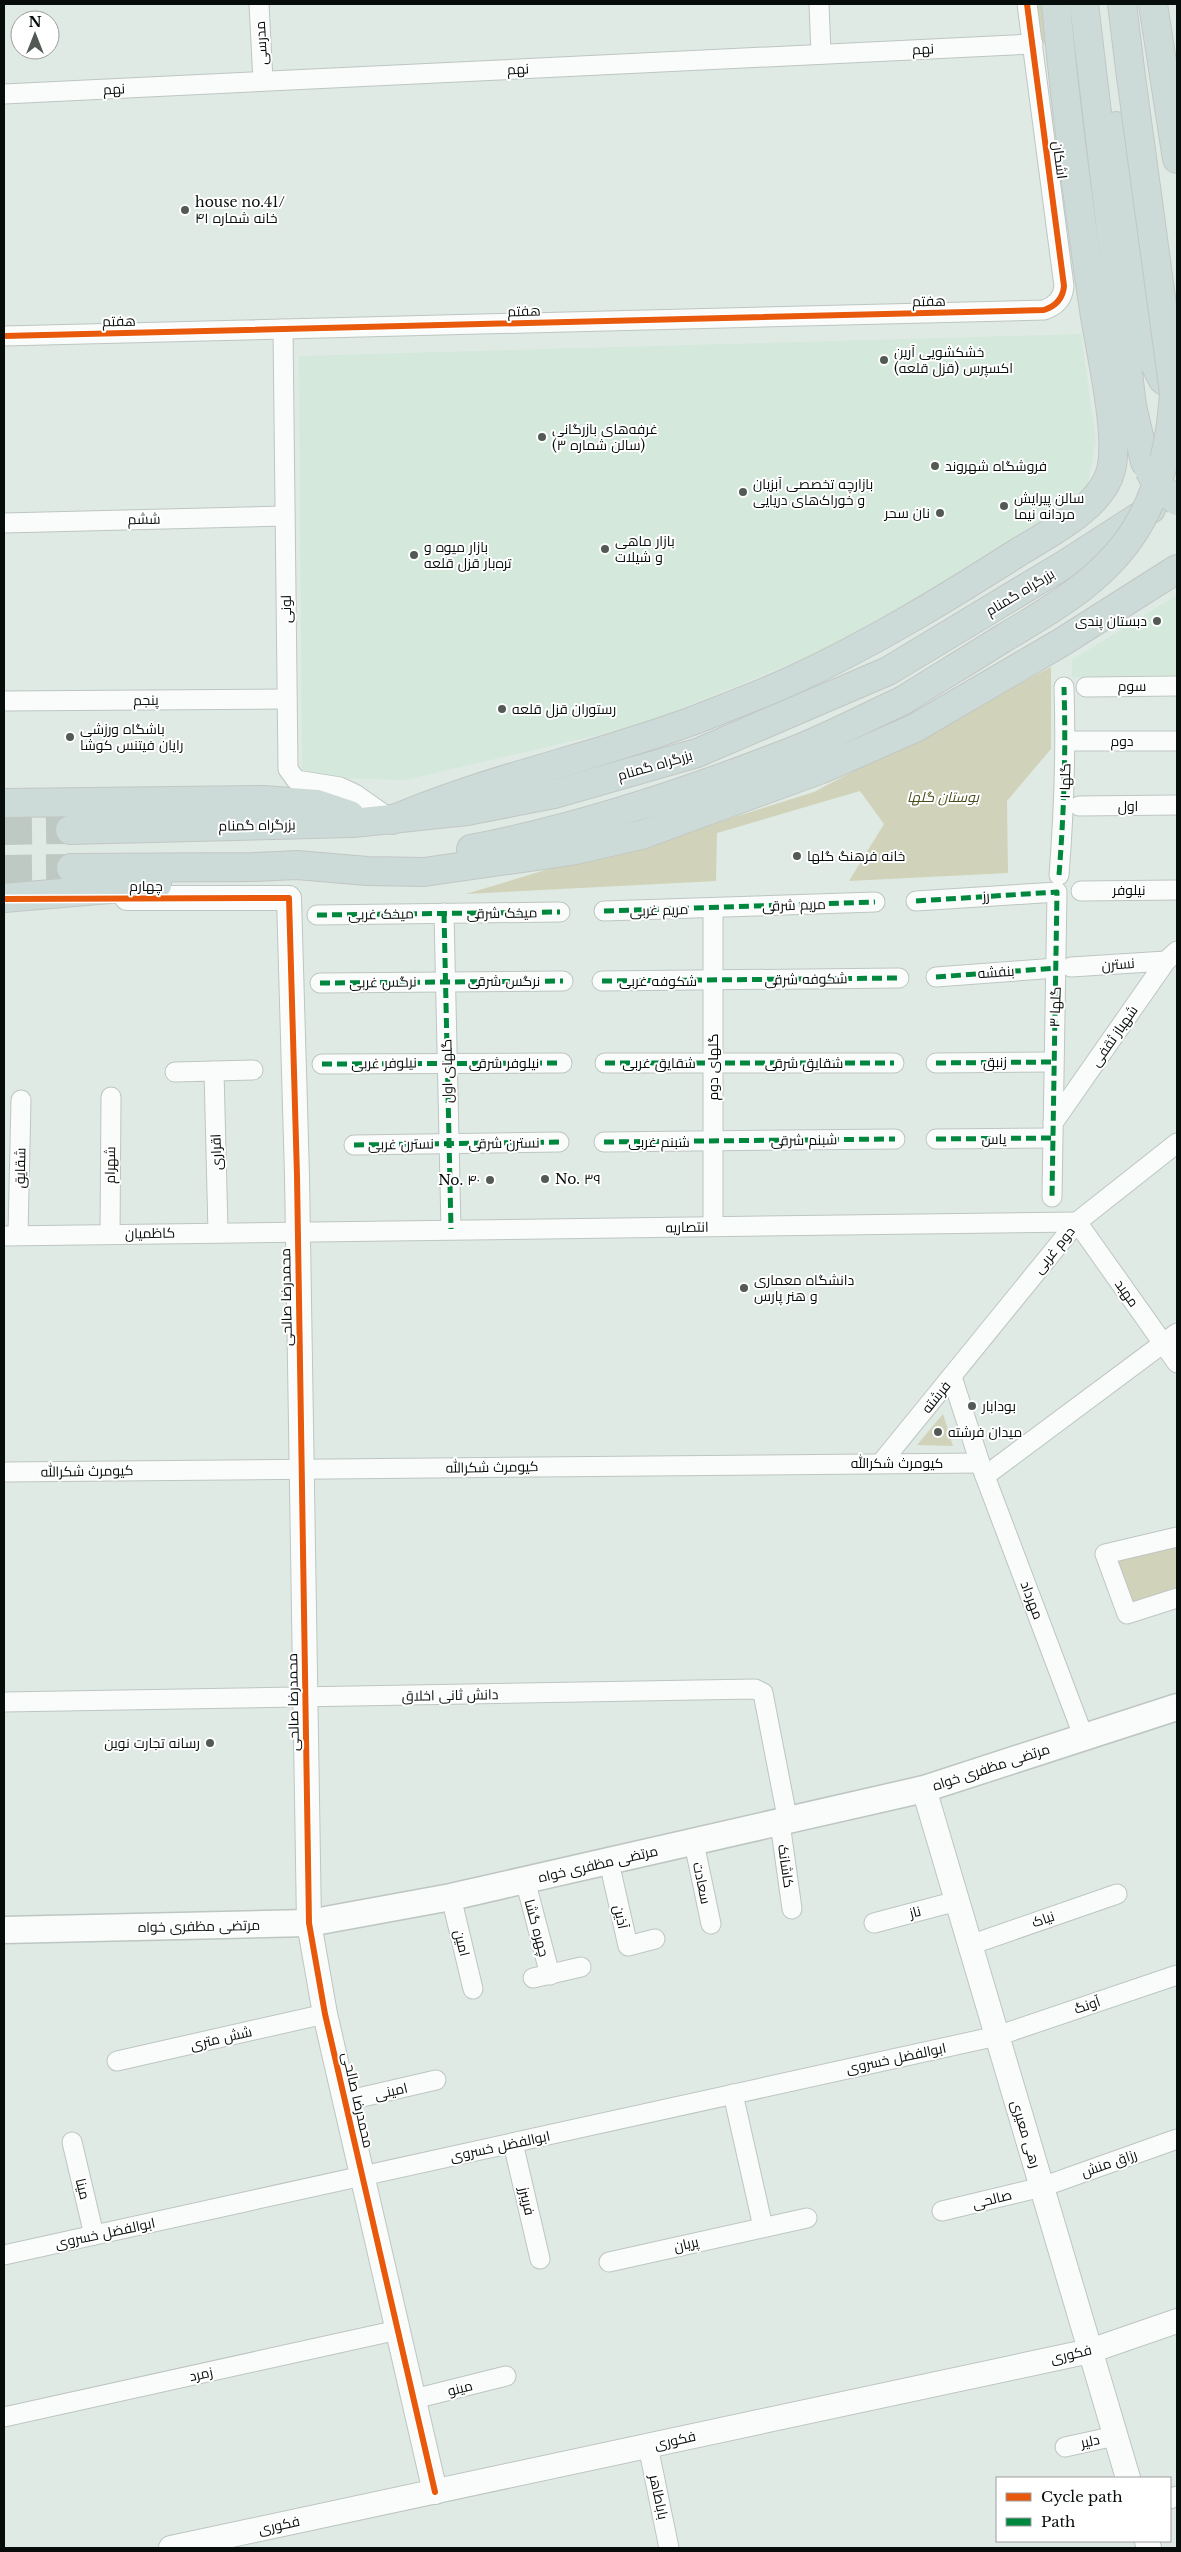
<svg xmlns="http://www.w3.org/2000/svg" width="1181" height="2552" viewBox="0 0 1181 2552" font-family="'Libre Baskerville',Cairo,serif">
<rect width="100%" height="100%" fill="#e0eae4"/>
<g fill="#d4e8dc">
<path d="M 1081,334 L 1096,441 L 1088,484 L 1038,526 L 844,642 L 641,725 L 405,780 L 302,777 L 299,356 Z"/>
<path d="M 1177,595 L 1177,675 L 1072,677 L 1072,660 Z"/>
</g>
<g fill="#d0d3b9">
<path d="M 1033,4 L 1044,4 L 1046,41 L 1038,51 Z"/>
<path d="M 1051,667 L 1051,749 L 1007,801 L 1008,873 L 849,881 L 884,824 L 860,791 L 717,833 L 716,881 L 466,894 L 602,853 L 709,825 L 814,792 Z"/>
<path d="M 943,1414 L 953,1446 L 917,1445 Z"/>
<path d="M 1177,1542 L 1177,1591 L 1130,1607 L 1110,1556 Z"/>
</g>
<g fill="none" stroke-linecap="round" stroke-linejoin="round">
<g stroke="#bfc9c3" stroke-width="28" stroke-dasharray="28 14" stroke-linecap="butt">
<path d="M 4,831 L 70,830"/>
<path d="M 4,869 L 71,868"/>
</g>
<g stroke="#bdc6c1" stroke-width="21">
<g id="minor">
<path d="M 259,4 L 263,81"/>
<path d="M 819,4 L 821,54"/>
<path d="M 4,94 L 1033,44"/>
<path d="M 283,329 L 288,769 L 296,780 L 340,787 L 355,794 L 392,820"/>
<path d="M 4,336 L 1044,310 C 1056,306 1063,298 1064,286 L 1027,4"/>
<path d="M 4,523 L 285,516"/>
<path d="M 1086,687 L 1177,686"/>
<path d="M 4,701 L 287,699"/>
<path d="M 1066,741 L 1177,741"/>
<path d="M 1079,806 L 1177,805"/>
<path d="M 1059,875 C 1064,812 1066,750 1064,687"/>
<path d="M 1081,891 L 1177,890"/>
<path d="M 916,901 L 1057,892 L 1052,1197"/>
<path d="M 604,911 L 875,902"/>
<path d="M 444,913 L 451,1229"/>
<path d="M 317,915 L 560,912"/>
<path d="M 1071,967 L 1166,961"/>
<path d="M 936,977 L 1056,968"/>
<path d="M 602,981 L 899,978"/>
<path d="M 320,983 L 563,981"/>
<path d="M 605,1063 L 894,1063"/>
<path d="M 936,1063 L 1053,1062"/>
<path d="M 322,1064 L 562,1063"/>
<path d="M 214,1071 L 253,1070"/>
<path d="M 175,1072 L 214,1071 L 218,1232"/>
<path d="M 1053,1123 L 1166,961 L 1177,951"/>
<path d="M 936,1139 L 1052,1138"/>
<path d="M 604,1142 L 895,1139"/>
<path d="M 354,1145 L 559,1142"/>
<path d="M 1077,1222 L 1177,1363"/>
<path d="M 713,1226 L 713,908"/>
<path d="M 110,1234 L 111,1097"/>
<path d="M 18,1235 L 21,1100"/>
<path d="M 4,1236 L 1077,1222"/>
<path d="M 952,1377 L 980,1463 L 1084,1738"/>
<path d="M 881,1463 L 1077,1222 L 1177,1143"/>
<path d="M 4,1472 L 980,1463"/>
<path d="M 985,1476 L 1177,1333"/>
<path d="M 1177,1537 L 1105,1554 L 1127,1614 L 1177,1598"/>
<path d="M 4,1702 L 755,1689 L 763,1693 L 788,1822"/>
<path d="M 780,1823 L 792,1909"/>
<path d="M 694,1843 L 711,1924"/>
<path d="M 609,1862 L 628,1946 L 655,1939"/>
<path d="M 525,1880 L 550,1975"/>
<path d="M 451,1897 L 473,1989"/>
<path d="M 874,1923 L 957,1901"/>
<path d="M 970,1945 L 1117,1894"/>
<path d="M 533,1978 L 581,1967"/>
<path d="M 117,2061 L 325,2014"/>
<path d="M 733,2094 L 763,2227"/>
<path d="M 345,2101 L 436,2080"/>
<path d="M 72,2142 L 94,2235"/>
<path d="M 513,2143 L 540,2259"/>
<path d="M 942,2211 L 1042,2187 L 1177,2139"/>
<path d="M 4,2255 L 997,2036 L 1177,1975"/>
<path d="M 609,2262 L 807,2218"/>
<path d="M 414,2399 L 506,2376"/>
<path d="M 4,2417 L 398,2330"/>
<path d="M 648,2446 L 669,2548"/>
<path d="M 1065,2447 L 1115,2436"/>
<path d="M 1170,2499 L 1177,2496"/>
</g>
</g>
<g stroke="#bdc6c1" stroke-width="26">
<g id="tertiary">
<path d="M 127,898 L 289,898 L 297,1176 L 309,1923 L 325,2014 L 435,2492"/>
<path d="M 924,1789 L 1128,2478"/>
<path d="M 1147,2541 L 1149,2548"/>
<path d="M 171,2548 L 1090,2351 L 1177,2321"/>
</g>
</g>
<g stroke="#bdc6c1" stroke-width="29">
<path id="secondary" d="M 4,1930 L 309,1923 L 451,1897 L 924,1789 L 1177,1707"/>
</g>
<g stroke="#c2c7c4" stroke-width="30">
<g id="trunk">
<path d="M 1084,4 L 1132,406 L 1145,462"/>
<path d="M 1122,4 L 1131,77"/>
<path d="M 1153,4 L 1177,159"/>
<path d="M 1116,126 L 1152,359 L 1163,380 L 1177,389"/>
<path d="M 4,803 L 264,800 L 317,804 L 350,815"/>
<path d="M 392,820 C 489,778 593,758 692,721 C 725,708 760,695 793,680 C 871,644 945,599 1017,553 C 1048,534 1102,507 1111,470 C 1120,434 1100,350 1094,310 C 1079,208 1065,107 1056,4"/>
<path d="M 70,830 L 353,823 L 467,811 L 554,794 L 697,753 L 888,671 L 1067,563 L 1151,509"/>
<path d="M 471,849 C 580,828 694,790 798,749 C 833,735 867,717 902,701"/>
<path d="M 71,868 L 254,867 L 297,865 L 367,871 L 424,872 L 571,851 L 641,835 L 822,769 L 915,728 L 1062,642 L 1177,569"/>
<path d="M 4,898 L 157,885"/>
</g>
</g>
<use href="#minor" stroke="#fafcfb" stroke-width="19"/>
<use href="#tertiary" stroke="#fafcfb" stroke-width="24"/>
<use href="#secondary" stroke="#fafcfb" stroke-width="26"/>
<use href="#trunk" stroke="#ccdad8" stroke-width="28"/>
<g stroke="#c2c7c4" stroke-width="30" stroke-linecap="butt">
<g id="trunk-bridge">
<path d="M 1149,470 L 1158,486 L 1177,501"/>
<path d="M 902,701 C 935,680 969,660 1002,639 C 1054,608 1111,576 1141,520 C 1163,479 1171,438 1174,393 L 1131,77"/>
</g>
</g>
<use href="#trunk-bridge" stroke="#ccdad8" stroke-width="28"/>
<g stroke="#00873e" stroke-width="5" stroke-dasharray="10 5" stroke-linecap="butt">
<path d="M 1059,875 C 1064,812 1066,750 1064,687"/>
<path d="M 916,901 L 1057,892 L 1052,1197"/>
<path d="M 604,911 L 875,902"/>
<path d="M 444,913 L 451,1229"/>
<path d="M 317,915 L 560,912"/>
<path d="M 936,977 L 1056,968"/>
<path d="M 602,981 L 899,978"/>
<path d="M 320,983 L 563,981"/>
<path d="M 605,1063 L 894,1063"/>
<path d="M 936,1063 L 1053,1062"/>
<path d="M 322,1064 L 562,1063"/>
<path d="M 936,1139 L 1052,1138"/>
<path d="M 604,1142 L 895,1139"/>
<path d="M 354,1145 L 559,1142"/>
</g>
<g stroke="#fff" stroke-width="9">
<g id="cycleway">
<path d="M 4,336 L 1044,310 C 1056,306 1063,298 1064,286 L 1027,4"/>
<path d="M 4,899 L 289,898 L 297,1176 L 309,1923 L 325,2014 L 435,2492"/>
</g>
</g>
<use href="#cycleway" stroke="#e8590c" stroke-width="6"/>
</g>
<g fill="#535a56" stroke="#fff" stroke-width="2">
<circle cx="185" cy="210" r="5"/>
<circle cx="884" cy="360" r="5"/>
<circle cx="542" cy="437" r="5"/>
<circle cx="935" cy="466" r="5"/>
<circle cx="743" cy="492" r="5"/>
<circle cx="1004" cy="506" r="5"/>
<circle cx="940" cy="513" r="5"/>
<circle cx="605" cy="549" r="5"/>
<circle cx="414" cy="555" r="5"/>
<circle cx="1157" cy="621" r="5"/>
<circle cx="502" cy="709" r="5"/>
<circle cx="70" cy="737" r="5"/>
<circle cx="797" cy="856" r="5"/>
<circle cx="545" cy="1179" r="5"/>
<circle cx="490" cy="1180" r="5"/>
<circle cx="744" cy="1288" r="5"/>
<circle cx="972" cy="1406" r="5"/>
<circle cx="938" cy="1432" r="5"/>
<circle cx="210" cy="1743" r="5"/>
</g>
<g text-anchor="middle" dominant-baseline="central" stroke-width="4" stroke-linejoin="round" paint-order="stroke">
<g font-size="14" fill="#070d0a" stroke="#fff">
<text transform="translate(261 43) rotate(-93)">مدرسی</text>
<text transform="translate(923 49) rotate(-3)">نهم</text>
<text transform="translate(518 69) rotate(-3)">نهم</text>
<text transform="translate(114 89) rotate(-3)">نهم</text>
<text transform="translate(1060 160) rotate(83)">اشکان</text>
<text transform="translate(929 301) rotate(-1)">هفتم</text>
<text transform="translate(524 311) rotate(-2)">هفتم</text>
<text transform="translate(119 321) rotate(-1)">هفتم</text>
<text transform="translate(144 519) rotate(-1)">ششم</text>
<text transform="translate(1020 592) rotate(-31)">بزرگراه گمنام</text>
<text transform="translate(286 609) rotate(-91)">لونی</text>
<text x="1132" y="686">سوم</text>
<text transform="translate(146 700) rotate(-1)">پنجم</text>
<text x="1122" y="741">دوم</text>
<text transform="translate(655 765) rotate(-16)">بزرگراه گمنام</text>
<text transform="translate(1065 781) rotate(-89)">گلها ۱</text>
<text x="1128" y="806">اول</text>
<text transform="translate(257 825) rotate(-1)">بزرگراه گمنام</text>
<text x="146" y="886">چهارم</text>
<text x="1129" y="890">نیلوفر</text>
<text transform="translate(986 896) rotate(-4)">رز</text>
<text transform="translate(794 905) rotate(-2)">مریم شرقی</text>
<text transform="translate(659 910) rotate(-2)">مریم غربی</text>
<text transform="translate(502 913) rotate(-1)">میخک شرقی</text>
<text transform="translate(381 914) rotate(-1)">میخک غربی</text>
<text transform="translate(1118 964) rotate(-4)">نسترن</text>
<text transform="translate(996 972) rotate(-4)">بنفشه</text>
<text transform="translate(806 979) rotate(-1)">شکوفه شرقی</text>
<text x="504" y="981">نرگس شرقی</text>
<text x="658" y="981">شکوفه غربی</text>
<text transform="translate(383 982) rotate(-1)">نرگس غربی</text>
<text transform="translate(1055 1007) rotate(-88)">گلها ۳</text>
<text transform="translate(1114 1036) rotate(-55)">شهباز ثقفی</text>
<text x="995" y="1062">زنبق</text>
<text transform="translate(384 1063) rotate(-1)">نیلوفر غربی</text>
<text x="504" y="1063">نیلوفر شرقی</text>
<text x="659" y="1063">شقایق غربی</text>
<text x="804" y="1063">شقایق شرقی</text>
<text transform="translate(713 1067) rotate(-90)">گلهای دوم</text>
<text transform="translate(447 1071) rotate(-91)">گلهای اول</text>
<text x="994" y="1139">یاس</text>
<text transform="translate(804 1140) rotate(-1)">شبنم شرقی</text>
<text x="659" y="1142">شبنم غربی</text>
<text transform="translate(504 1143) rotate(-1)">نسترن شرقی</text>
<text transform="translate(401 1144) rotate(-1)">نسترن غربی</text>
<text transform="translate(216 1152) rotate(-92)">اقراری</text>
<text transform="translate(110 1165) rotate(-89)">شهرام</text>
<text transform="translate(20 1168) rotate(-89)">شقایق</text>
<text transform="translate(687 1227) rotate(-1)">انتصاریه</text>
<text transform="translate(150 1233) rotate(-1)">کاظمیان</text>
<text transform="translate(1054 1250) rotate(-51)">دوم غربی</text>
<text transform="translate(1127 1293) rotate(55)">مهبد</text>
<text transform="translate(286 1297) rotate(-91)">محمدرضا صالحی</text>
<text transform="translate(936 1397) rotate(-51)">فرشته</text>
<text x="897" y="1463">کیومرث شکرالله</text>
<text transform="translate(492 1467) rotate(-1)">کیومرث شکرالله</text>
<text transform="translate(87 1471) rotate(-1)">کیومرث شکرالله</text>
<text transform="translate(1032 1600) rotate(69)">مهرداد</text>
<text transform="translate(450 1695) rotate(-1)">دانش ثانی اخلاق</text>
<text transform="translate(293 1702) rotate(-91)">محمدرضا صالحی</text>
<text transform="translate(991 1767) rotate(-18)">مرتضی مظفری خواه</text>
<text transform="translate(598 1864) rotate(-13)">مرتضی مظفری خواه</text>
<text transform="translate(786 1866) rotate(82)">کاشانک</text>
<text transform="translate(702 1883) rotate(78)">سعادت</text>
<text transform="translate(915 1912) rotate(-15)">ناز</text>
<text transform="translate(621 1917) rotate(78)">آذین</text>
<text transform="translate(1043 1919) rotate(-19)">نیاک</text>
<text transform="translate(199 1926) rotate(-1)">مرتضی مظفری خواه</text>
<text transform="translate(537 1928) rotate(75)">چهره گشا</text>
<text transform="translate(462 1943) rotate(76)">امین</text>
<text transform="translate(1087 2005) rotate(-19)">آونگ</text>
<text transform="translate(221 2038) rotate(-13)">شش متری</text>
<text transform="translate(896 2058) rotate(-12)">ابوالفضل خسروی</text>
<text transform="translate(391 2091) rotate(-13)">امینی</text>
<text transform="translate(358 2100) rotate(77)">محمدرضا صالحی</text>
<text transform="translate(1026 2134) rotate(73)">رهی معیری</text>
<text transform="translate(500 2146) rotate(-12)">ابوالفضل خسروی</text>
<text transform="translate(1109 2163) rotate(-19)">رزاق منش</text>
<text transform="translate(83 2189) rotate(76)">مینا</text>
<text transform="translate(992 2199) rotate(-14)">صالحی</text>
<text transform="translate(527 2201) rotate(77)">فریبرز</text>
<text transform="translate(105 2233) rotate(-12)">ابوالفضل خسروی</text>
<text transform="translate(686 2244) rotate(-13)">پریان</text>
<text transform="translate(1071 2354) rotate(-13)">فکوری</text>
<text transform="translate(201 2374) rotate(-12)">زمرد</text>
<text transform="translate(460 2388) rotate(-14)">مینو</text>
<text transform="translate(675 2440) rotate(-12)">فکوری</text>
<text transform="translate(1090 2441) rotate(-12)">دلیر</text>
<text transform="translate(659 2497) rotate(78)">باباطاهر</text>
<text transform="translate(279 2525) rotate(-12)">فکوری</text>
</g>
<g font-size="14" fill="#070d0a" stroke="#fff" text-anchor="start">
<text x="195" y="202">house no.41/<tspan x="195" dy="16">خانه شماره ۴۱</tspan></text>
<text x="894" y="352">خشکشویی آرین<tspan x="894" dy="16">اکسپرس (قزل قلعه)</tspan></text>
<text x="552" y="429">غرفه‌های بازرگانی<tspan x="552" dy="16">(سالن شماره ۳)</tspan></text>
<text x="945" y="466">فروشگاه شهروند</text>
<text x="753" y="484">بازارچه تخصصی آبزیان<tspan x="753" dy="16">و خوراک‌های دریایی</tspan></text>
<text x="1014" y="498">سالن پیرایش<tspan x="1014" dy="16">مردانه نیما</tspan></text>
<text x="930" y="513" text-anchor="end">نان سحر</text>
<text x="615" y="541">بازار ماهی<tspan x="615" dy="16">و شیلات</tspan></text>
<text x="424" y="547">بازار میوه و<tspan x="424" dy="16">تره‌بار قزل قلعه</tspan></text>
<text x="1147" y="621" text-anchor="end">دبستان پندی</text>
<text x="512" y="709">رستوران قزل قلعه</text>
<text x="80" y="729">باشگاه ورزشی<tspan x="80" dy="16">رایان فیتنس کوشا</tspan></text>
<text x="807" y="856">خانه فرهنگ گلها</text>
<text x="555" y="1179">No. ۳۹</text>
<text x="480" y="1180" text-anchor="end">No. ۴۰</text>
<text x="754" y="1280">دانشگاه معماری<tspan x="754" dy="16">و هنر پارس</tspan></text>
<text x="982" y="1406">بودابار</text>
<text x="948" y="1432">میدان فرشته</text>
<text x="200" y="1743" text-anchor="end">رسانه تجارت نوین</text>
</g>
<g font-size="14" font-style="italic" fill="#4c4b1a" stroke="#fff">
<text x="943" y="797">بوستان گلها</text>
</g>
</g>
<rect width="1181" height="2552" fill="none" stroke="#070d0a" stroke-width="10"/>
<rect x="996" y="2477" width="175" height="65" fill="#ffffff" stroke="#9c9e9d"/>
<rect x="1006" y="2493" width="25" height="8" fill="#e8590c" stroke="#9c9e9d"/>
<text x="1041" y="2502" font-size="15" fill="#070d0a">Cycle path</text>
<rect x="1006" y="2518" width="25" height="8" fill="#00873e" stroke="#9c9e9d"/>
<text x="1041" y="2527" font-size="15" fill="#070d0a">Path</text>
<g transform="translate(35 35)"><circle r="24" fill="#ffffff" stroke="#9c9e9d"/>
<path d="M0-4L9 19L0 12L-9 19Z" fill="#535a56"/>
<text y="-8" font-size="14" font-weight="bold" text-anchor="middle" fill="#070d0a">N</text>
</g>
</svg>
